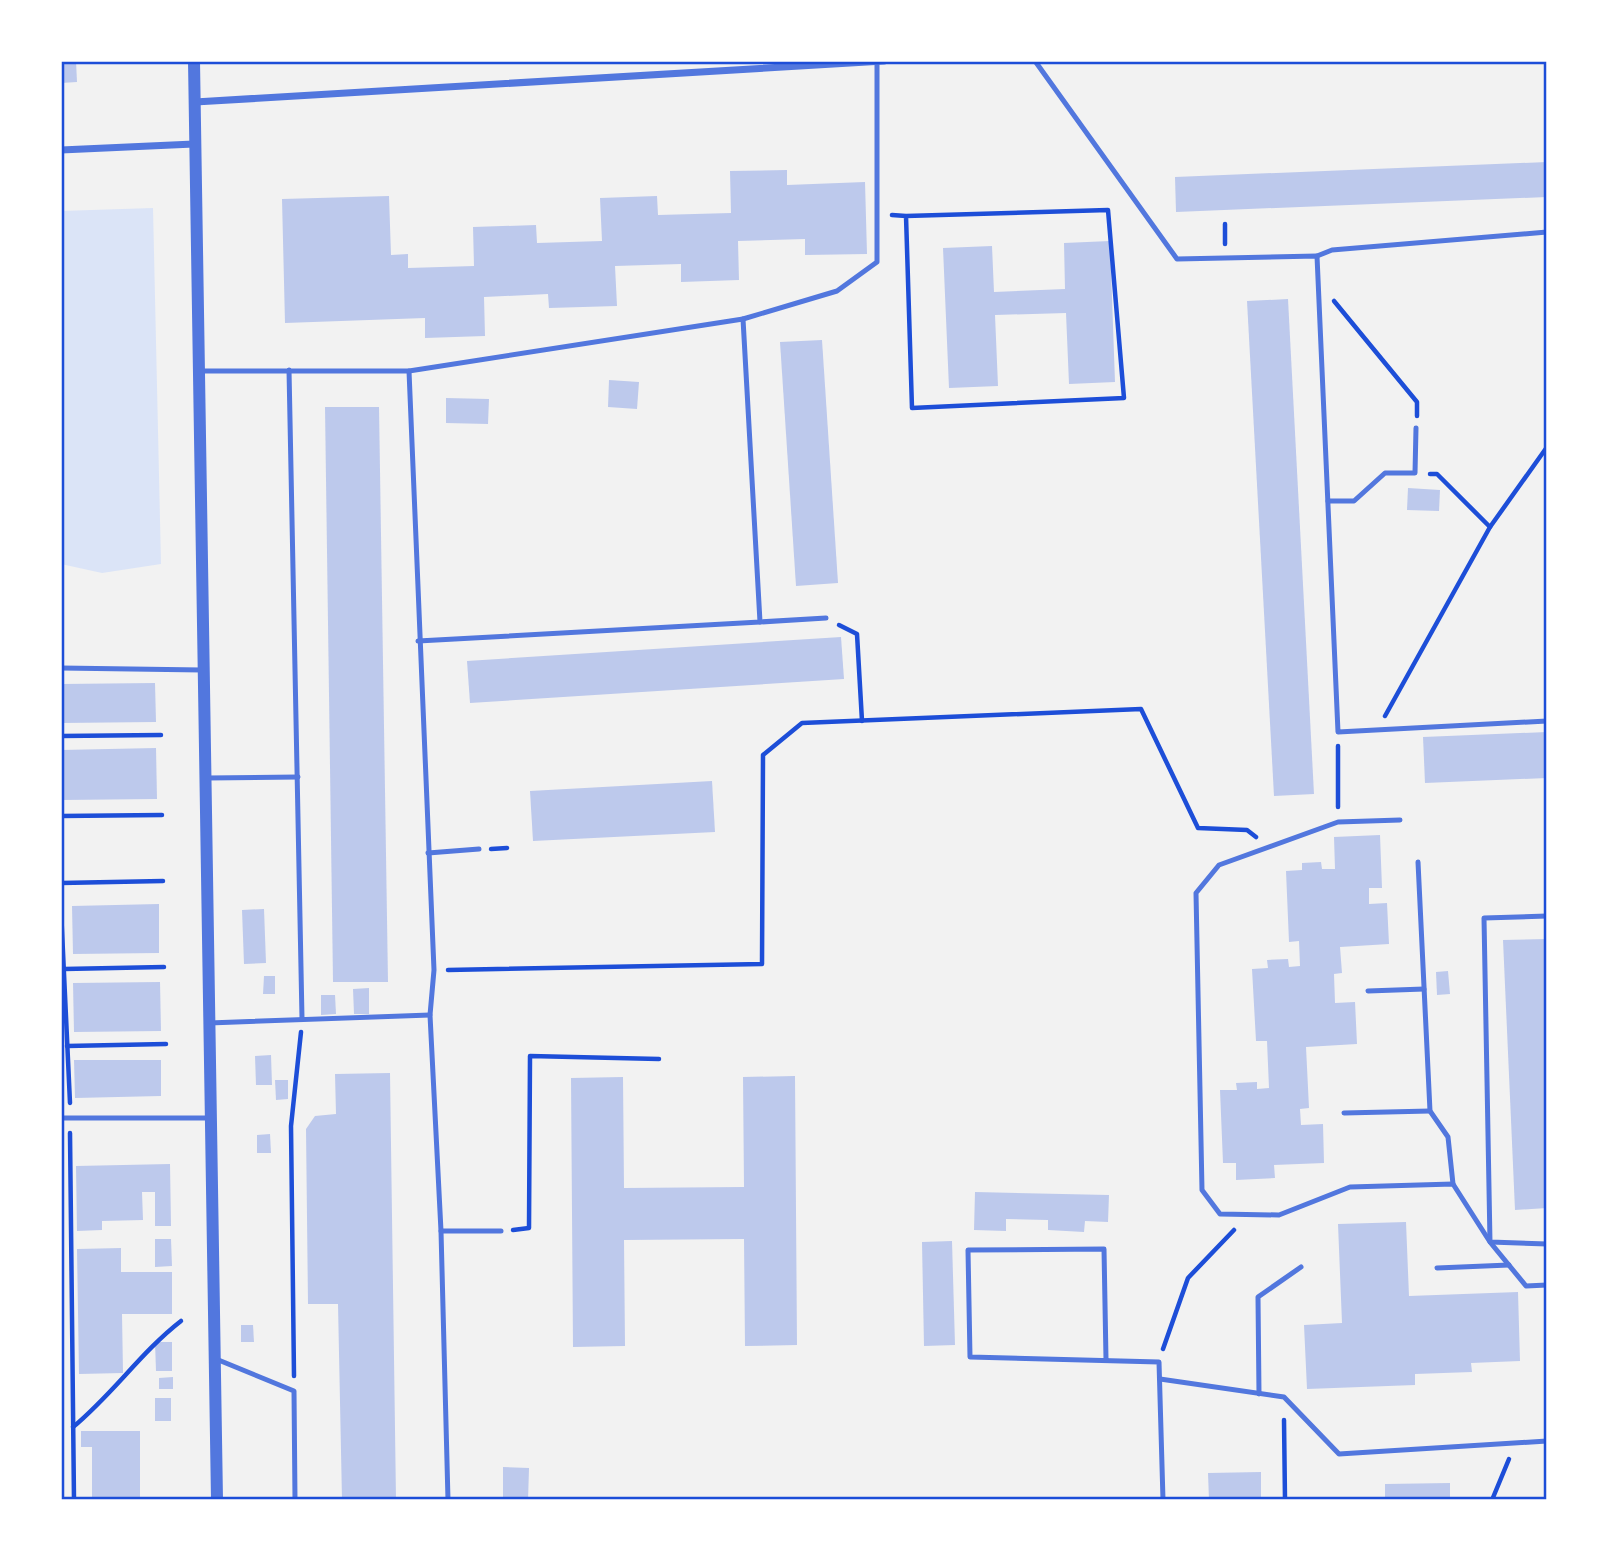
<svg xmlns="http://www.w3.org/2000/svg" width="1608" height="1561" viewBox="0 0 1608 1561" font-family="Ubuntu,sans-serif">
<rect width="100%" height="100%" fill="#f2f2f2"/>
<path fill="#dbe4f7" d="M 153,208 L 161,564 L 102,573 L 61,564 L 61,211 Z"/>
<g fill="#bdc9ec">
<path d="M 61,61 L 76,61 L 77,82 L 61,83 Z"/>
<path d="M 1547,162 L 1547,197 L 1176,212 L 1175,177 Z"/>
<path d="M 787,170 L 787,185 L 865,182 L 867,254 L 805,255 L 805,239 L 738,241 L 739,280 L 681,282 L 681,264 L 615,266 L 617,306 L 549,308 L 548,294 L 484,297 L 485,336 L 425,338 L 425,318 L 285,323 L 282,199 L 389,196 L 391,255 L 408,254 L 408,268 L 474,266 L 473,227 L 536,225 L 537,243 L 602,241 L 600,198 L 657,196 L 658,215 L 731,213 L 730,171 Z"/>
<path d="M 1110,241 L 1115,382 L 1069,384 L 1066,313 L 995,315 L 998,386 L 949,388 L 943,248 L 992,246 L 994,292 L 1065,289 L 1064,243 Z"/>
<path d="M 1288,299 L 1314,794 L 1274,796 L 1247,301 Z"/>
<path d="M 822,340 L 838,583 L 796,586 L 780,342 Z"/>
<path d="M 609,380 L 639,382 L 637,409 L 608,407 Z"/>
<path d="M 446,398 L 489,399 L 488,424 L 446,423 Z"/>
<path d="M 325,407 L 379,407 L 388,982 L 333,982 Z"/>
<path d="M 1408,488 L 1440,490 L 1439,511 L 1407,510 Z"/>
<path d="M 841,637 L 844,679 L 470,703 L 467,661 Z"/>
<path d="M 155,683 L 156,722 L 61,723 L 61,684 Z"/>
<path d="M 1547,732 L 1547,778 L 1425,783 L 1423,737 Z"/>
<path d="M 156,748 L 157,799 L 62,800 L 61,750 Z"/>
<path d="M 712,781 L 715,832 L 533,841 L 530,791 Z"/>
<path d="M 1380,835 L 1382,888 L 1369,888 L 1369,904 L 1387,903 L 1389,944 L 1340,947 L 1342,973 L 1334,974 L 1335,1003 L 1355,1002 L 1357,1044 L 1306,1047 L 1309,1108 L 1300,1109 L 1301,1125 L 1323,1124 L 1324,1163 L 1274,1165 L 1275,1178 L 1236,1180 L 1236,1163 L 1223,1163 L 1220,1090 L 1237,1090 L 1236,1083 L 1257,1082 L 1257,1089 L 1269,1088 L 1267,1041 L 1256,1041 L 1252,969 L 1268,968 L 1267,960 L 1288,959 L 1289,967 L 1300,966 L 1299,941 L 1289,942 L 1286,871 L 1302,870 L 1302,863 L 1321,862 L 1322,869 L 1335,869 L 1334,837 Z"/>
<path d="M 159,904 L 159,953 L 73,954 L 72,906 Z"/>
<path d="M 264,909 L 266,963 L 244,964 L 242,910 Z"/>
<path d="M 1547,939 L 1547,1208 L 1515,1210 L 1503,940 Z"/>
<path d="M 1448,971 L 1450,994 L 1437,995 L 1436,972 Z"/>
<path d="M 264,976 L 275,976 L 275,994 L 263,994 Z"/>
<path d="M 160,982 L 161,1031 L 74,1032 L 73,983 Z"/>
<path d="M 369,988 L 369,1014 L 354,1014 L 353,989 Z"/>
<path d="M 321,995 L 335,995 L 336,1014 L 321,1015 Z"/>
<path d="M 271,1055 L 272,1085 L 256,1085 L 255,1056 Z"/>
<path d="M 74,1060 L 161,1060 L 161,1096 L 75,1098 Z"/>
<path d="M 390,1073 L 396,1500 L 342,1500 L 338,1304 L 308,1304 L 306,1129 L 315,1116 L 336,1114 L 335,1074 Z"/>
<path d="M 795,1076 L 797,1345 L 745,1346 L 744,1239 L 624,1240 L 625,1346 L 573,1347 L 571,1078 L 623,1077 L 624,1188 L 744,1187 L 743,1077 Z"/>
<path d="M 275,1080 L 288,1080 L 288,1099 L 276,1100 Z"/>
<path d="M 270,1134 L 271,1153 L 257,1153 L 257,1135 Z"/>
<path d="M 170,1164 L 171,1226 L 155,1226 L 155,1192 L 142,1192 L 143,1220 L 102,1221 L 102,1230 L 77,1231 L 76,1166 Z"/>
<path d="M 975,1192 L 1109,1195 L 1108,1222 L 1085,1221 L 1084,1232 L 1048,1230 L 1048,1220 L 1006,1219 L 1006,1231 L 974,1230 Z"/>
<path d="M 1406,1222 L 1409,1296 L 1518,1292 L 1520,1361 L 1471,1363 L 1472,1372 L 1415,1374 L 1415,1385 L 1307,1389 L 1304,1325 L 1342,1323 L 1338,1224 Z"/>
<path d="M 155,1239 L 171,1239 L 172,1266 L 155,1267 Z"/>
<path d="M 952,1241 L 955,1345 L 924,1346 L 922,1242 Z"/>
<path d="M 121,1248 L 121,1272 L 172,1272 L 172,1314 L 122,1314 L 123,1373 L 79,1374 L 77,1249 Z"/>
<path d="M 241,1325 L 253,1325 L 254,1342 L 241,1342 Z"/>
<path d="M 155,1342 L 172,1342 L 172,1371 L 156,1371 Z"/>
<path d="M 173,1377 L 173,1389 L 159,1389 L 159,1378 Z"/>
<rect x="155" y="1398" width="16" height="23"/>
<path d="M 81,1431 L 140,1431 L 140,1500 L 92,1500 L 92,1447 L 81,1447 Z"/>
<path d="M 503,1467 L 529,1468 L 528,1500 L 503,1500 Z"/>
<path d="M 1261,1472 L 1261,1500 L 1209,1500 L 1208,1473 Z"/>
<path d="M 1450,1483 L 1450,1500 L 1385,1500 L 1385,1484 Z"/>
</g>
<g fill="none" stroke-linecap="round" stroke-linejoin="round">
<g stroke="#1d4ed8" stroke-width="4.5">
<path d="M 892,215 L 906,216 L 912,408 L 1124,398 L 1108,210 L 906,216"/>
<path d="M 1225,224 L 1225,244"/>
<path d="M 1334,301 L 1417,402 L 1417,416"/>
<path d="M 1430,474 L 1437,474 L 1490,527"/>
<path d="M 839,625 L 857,634 L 862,721"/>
<path d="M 1385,716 L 1490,527 L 1547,447"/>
<path d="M 61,736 L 161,735"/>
<path d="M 1338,746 L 1338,807"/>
<path d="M 61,816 L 162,815"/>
<path d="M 491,849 L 507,848"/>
<path d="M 61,883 L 163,881"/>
<path d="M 61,909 L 70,1103"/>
<path d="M 64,969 L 164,967"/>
<path d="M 448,970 L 762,964 L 763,755 L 802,723 L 1141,709 L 1198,828 L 1247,830 L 1256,837"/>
<path d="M 67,1046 L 166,1044"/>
<path d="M 70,1133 L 74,1500"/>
<path d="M 513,1230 L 529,1228 L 530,1056 L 659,1059"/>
<path d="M 1163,1349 L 1188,1278 L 1234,1230"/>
<path d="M 294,1376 L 291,1126 L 301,1032"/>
<path d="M 1284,1420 L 1285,1500"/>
<path d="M 73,1427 C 113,1394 141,1352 181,1321"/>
<path d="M 1492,1500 L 1509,1459"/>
</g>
<g stroke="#5277de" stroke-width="5">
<path d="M 1035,61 L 1177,259 L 1317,256 L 1338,732 L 1547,721"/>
<path d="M 1317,256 L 1332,250 L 1547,232"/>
<path d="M 743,319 L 837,291 L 877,262 L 877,62"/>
<path d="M 289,370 L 302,1018"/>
<path d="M 198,371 L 409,371 L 434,970 L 430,1015 L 441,1231 L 448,1500"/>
<path d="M 409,371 L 743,319 L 760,622 L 418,641"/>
<path d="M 1328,501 L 1354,501 L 1385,473 L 1415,473 L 1416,428"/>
<path d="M 760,622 L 826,618"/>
<path d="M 61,668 L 202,670"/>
<path d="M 207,778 L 298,777"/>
<path d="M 1400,820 L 1338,822 L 1219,865 L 1196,893 L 1202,1190 L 1220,1214 L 1279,1215 L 1350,1187 L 1453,1184 L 1490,1242 L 1526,1286 L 1547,1285"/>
<path d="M 428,853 L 479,849"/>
<path d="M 1418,862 L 1430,1111 L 1448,1137 L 1453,1184"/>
<path d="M 1547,916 L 1484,918 L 1490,1242 L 1547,1244"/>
<path d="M 1368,991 L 1424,989"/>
<path d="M 209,1023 L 430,1015"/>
<path d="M 1344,1113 L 1430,1111"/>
<path d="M 61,1118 L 209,1118"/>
<path d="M 441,1231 L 501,1231"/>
<path d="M 1437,1268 L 1509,1265"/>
<path d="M 216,1359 L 294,1391 L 295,1500"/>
<path d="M 1106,1359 L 1104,1249 L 968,1250 L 970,1357 L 1159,1362 L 1163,1500"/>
<path d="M 1160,1379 L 1284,1397 L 1339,1454 L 1547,1441"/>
<path d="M 1259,1394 L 1258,1297 L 1301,1267"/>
</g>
<g stroke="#5277de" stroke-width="7">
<path d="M 195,102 L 884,61"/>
<path d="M 61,150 L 194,144"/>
</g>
<path stroke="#5277de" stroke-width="12" d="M 194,61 L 217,1500"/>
</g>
<rect width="1608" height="1561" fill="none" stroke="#ffffff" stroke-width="126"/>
<rect x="63" y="63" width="1482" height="1435" fill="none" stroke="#1d4ed8" stroke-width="2.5"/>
</svg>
